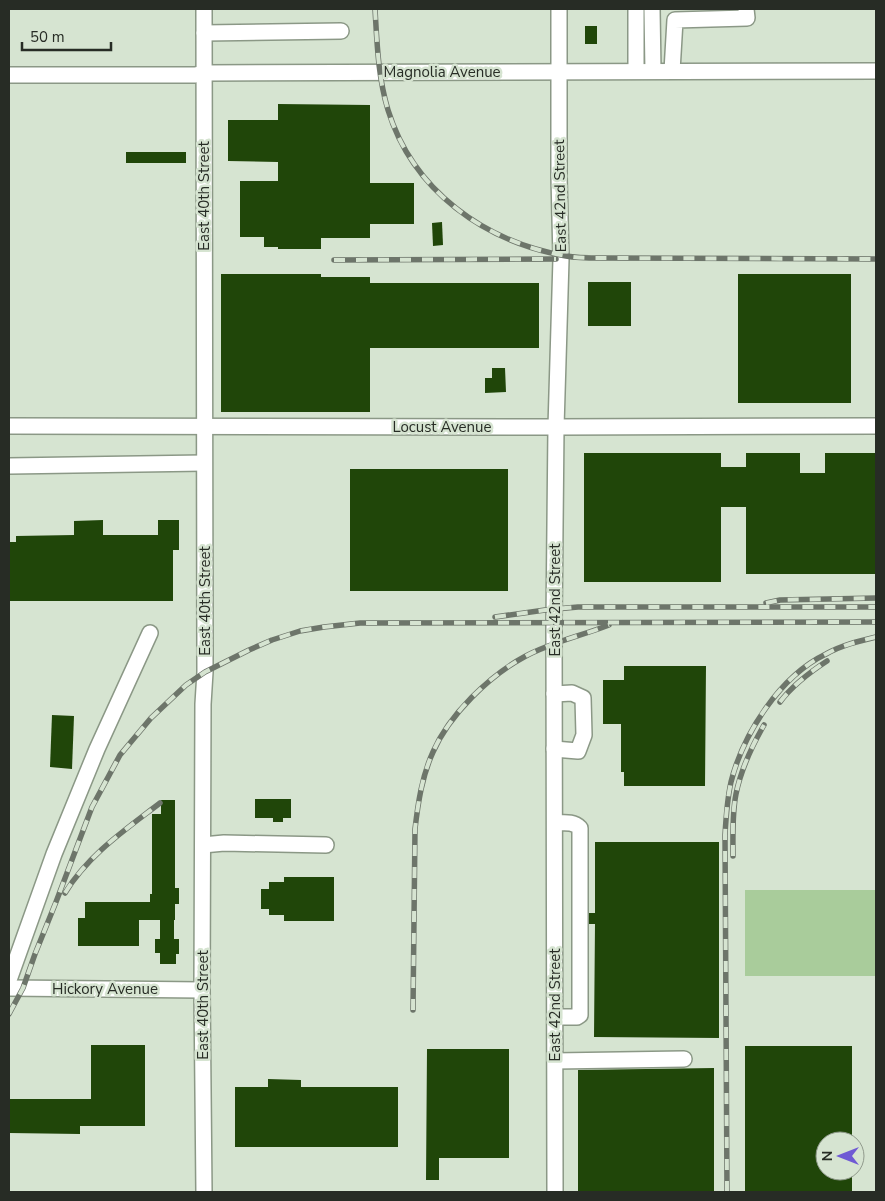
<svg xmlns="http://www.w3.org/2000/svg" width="885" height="1201" viewBox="0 0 885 1201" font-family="'Nunito Sans',sans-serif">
<rect width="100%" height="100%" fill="#d6e4d1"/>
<rect fill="#a9cc9b" x="745" y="890" width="131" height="86"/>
<g fill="#204609">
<rect x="585" y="26" width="12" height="18"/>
<path d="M 278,104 L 370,105 L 370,183 L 414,183 L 414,224 L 370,224 L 370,238 L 321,238 L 321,249 L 278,249 L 278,247 L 264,247 L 264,237 L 240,237 L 240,181 L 278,181 L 278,162 L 228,161 L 228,120 L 278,120 Z"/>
<rect x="126" y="152" width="60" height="11"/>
<path d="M 442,222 L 443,245 L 433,246 L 432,223 Z"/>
<path d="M 221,274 L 321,274 L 321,277 L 370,277 L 370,283 L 539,283 L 539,348 L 370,348 L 370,412 L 221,412 Z"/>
<rect x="738" y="274" width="113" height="129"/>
<rect x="588" y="282" width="43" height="44"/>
<path d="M 492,368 L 505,368 L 506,392 L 485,393 L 485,378 L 492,378 Z"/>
<path d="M 584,453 L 721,453 L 721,467 L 746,467 L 746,453 L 800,453 L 800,473 L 825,473 L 825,453 L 876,453 L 876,574 L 746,574 L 746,507 L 721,507 L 721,582 L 584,582 Z"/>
<rect x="350" y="469" width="158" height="122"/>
<path d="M 103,520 L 103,535 L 158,535 L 158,520 L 179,520 L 179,550 L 173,550 L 173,601 L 10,601 L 10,542 L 16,542 L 16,536 L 74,535 L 74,521 Z"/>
<path d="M 624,666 L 706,666 L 705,786 L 624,786 L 624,772 L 621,772 L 621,724 L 603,724 L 603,680 L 624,680 Z"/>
<path d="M 52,715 L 74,716 L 72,769 L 50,767 Z"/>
<path d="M 255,799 L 291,799 L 291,818 L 283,818 L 283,822 L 273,822 L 273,818 L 255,818 Z"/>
<path d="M 161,800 L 175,800 L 175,888 L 179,888 L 179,904 L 175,904 L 175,920 L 174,920 L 174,939 L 179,939 L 179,954 L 176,954 L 176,964 L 160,964 L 160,953 L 155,953 L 155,939 L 160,939 L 160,920 L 139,920 L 139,946 L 78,946 L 78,918 L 85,918 L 85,902 L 150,902 L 150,894 L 152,894 L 152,814 L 161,814 Z"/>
<path d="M 595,842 L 719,842 L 719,1038 L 594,1037 L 595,924 L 589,924 L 589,913 L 595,913 Z"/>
<path d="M 284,877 L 334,877 L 334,921 L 284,921 L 284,915 L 269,915 L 269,909 L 261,909 L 261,889 L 269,889 L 269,882 L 284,882 Z"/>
<path d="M 91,1045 L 145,1045 L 145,1126 L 80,1126 L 80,1134 L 9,1133 L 9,1099 L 91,1099 Z"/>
<path d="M 745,1046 L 852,1046 L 852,1141 L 825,1141 L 825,1171 L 852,1171 L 852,1192 L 745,1192 Z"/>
<path d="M 427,1049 L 509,1049 L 509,1158 L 439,1158 L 439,1180 L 426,1180 Z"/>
<path d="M 714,1068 L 714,1192 L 578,1192 L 578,1070 Z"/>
<path d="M 268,1079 L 301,1080 L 301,1087 L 398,1087 L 398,1147 L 235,1147 L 235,1087 L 268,1087 Z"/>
</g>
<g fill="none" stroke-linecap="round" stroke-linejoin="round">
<g stroke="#8b9886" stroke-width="18">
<g id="minor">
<path d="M 636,9 L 636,71"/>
<path d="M 652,9 L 653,71"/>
<path d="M 204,33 L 341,31"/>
<path d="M 672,71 L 675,20 L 747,18 L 746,9"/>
<path d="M 9,75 L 195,75 L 204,73 L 876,71"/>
<path d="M 9,426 L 556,427 L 876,426"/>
<path d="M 9,466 L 204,463"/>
<path d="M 554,694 L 572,693 L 583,698 L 584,735 L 578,751 L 554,749"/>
<path d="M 555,823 C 564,823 573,821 580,828 L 580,1015 L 577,1017 L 555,1017"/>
<path d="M 203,845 L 224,843 L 326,845"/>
<path d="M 9,980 L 54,854 L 97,749 L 150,633"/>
<path d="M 9,988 L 202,990"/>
<path d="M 555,1061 L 684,1059"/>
<path d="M 204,1192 L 202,990 L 203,704 L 205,672 L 204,9"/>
<path d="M 555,1192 L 554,623 L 556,427 L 561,259 L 559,177 L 559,9"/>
</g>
</g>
<use href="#minor" stroke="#fff" stroke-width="15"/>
<g stroke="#6d756a" stroke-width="5.5">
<g id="rail">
<path d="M 375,9 C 377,43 378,77 388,110 C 413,191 485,242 566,256 C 577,258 589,258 600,258 L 876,259"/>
<path d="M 334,260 L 556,259"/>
<path d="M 766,603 L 780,600 L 876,598"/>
<path d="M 495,617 L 545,610 L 578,607 L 876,607"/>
<path d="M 780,702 C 792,686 810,672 827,661"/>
<path d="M 733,856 C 733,835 732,814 736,794 C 741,769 752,746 764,725"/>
<path d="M 65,893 C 88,855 125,830 160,803"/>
<path d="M 413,1010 L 415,829 C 418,803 422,776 433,752 C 449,715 489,676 524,657 C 551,642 581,636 609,625"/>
<path d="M 9,1014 L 23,988 L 35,954 L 56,902 L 92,807 L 120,755 L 151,718 L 186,685 L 205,672 L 249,650 L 272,640 L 300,631 L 324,627 L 360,623 L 876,622"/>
<path d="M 727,1192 L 725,835 C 726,817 727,800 731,782 C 743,734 780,676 826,654 C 842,645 859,641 876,637"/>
</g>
</g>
<use href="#rail" stroke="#d6e4d1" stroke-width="4" stroke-dasharray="11" stroke-linecap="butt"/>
</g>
<g text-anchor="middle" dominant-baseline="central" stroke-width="5" stroke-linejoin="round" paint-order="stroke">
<g font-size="15" fill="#272c25" stroke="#d6e4d1">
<text x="442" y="72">Magnolia Avenue</text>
<text transform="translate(204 196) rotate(-90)">East 40th Street</text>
<text transform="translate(560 196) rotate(-91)">East 42nd Street</text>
<text x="442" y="427">Locust Avenue</text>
<text transform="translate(555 600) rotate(-90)">East 42nd Street</text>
<text transform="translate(205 601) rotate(-90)">East 40th Street</text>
<text x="105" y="989">Hickory Avenue</text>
<text transform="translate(203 1005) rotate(-90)">East 40th Street</text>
<text transform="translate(555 1005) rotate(-90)">East 42nd Street</text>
</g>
</g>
<rect width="885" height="1201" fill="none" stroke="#272c25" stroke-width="20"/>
<g transform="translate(840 1156) rotate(270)"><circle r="24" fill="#d6e4d1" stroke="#909a8c"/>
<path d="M0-4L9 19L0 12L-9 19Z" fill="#6f5ad4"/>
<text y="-8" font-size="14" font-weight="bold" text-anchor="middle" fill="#272c25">N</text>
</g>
<path d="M22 42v8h89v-8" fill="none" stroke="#272c25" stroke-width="2.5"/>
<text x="30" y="42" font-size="15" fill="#272c25" stroke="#d6e4d1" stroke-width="4" paint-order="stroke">50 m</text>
</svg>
